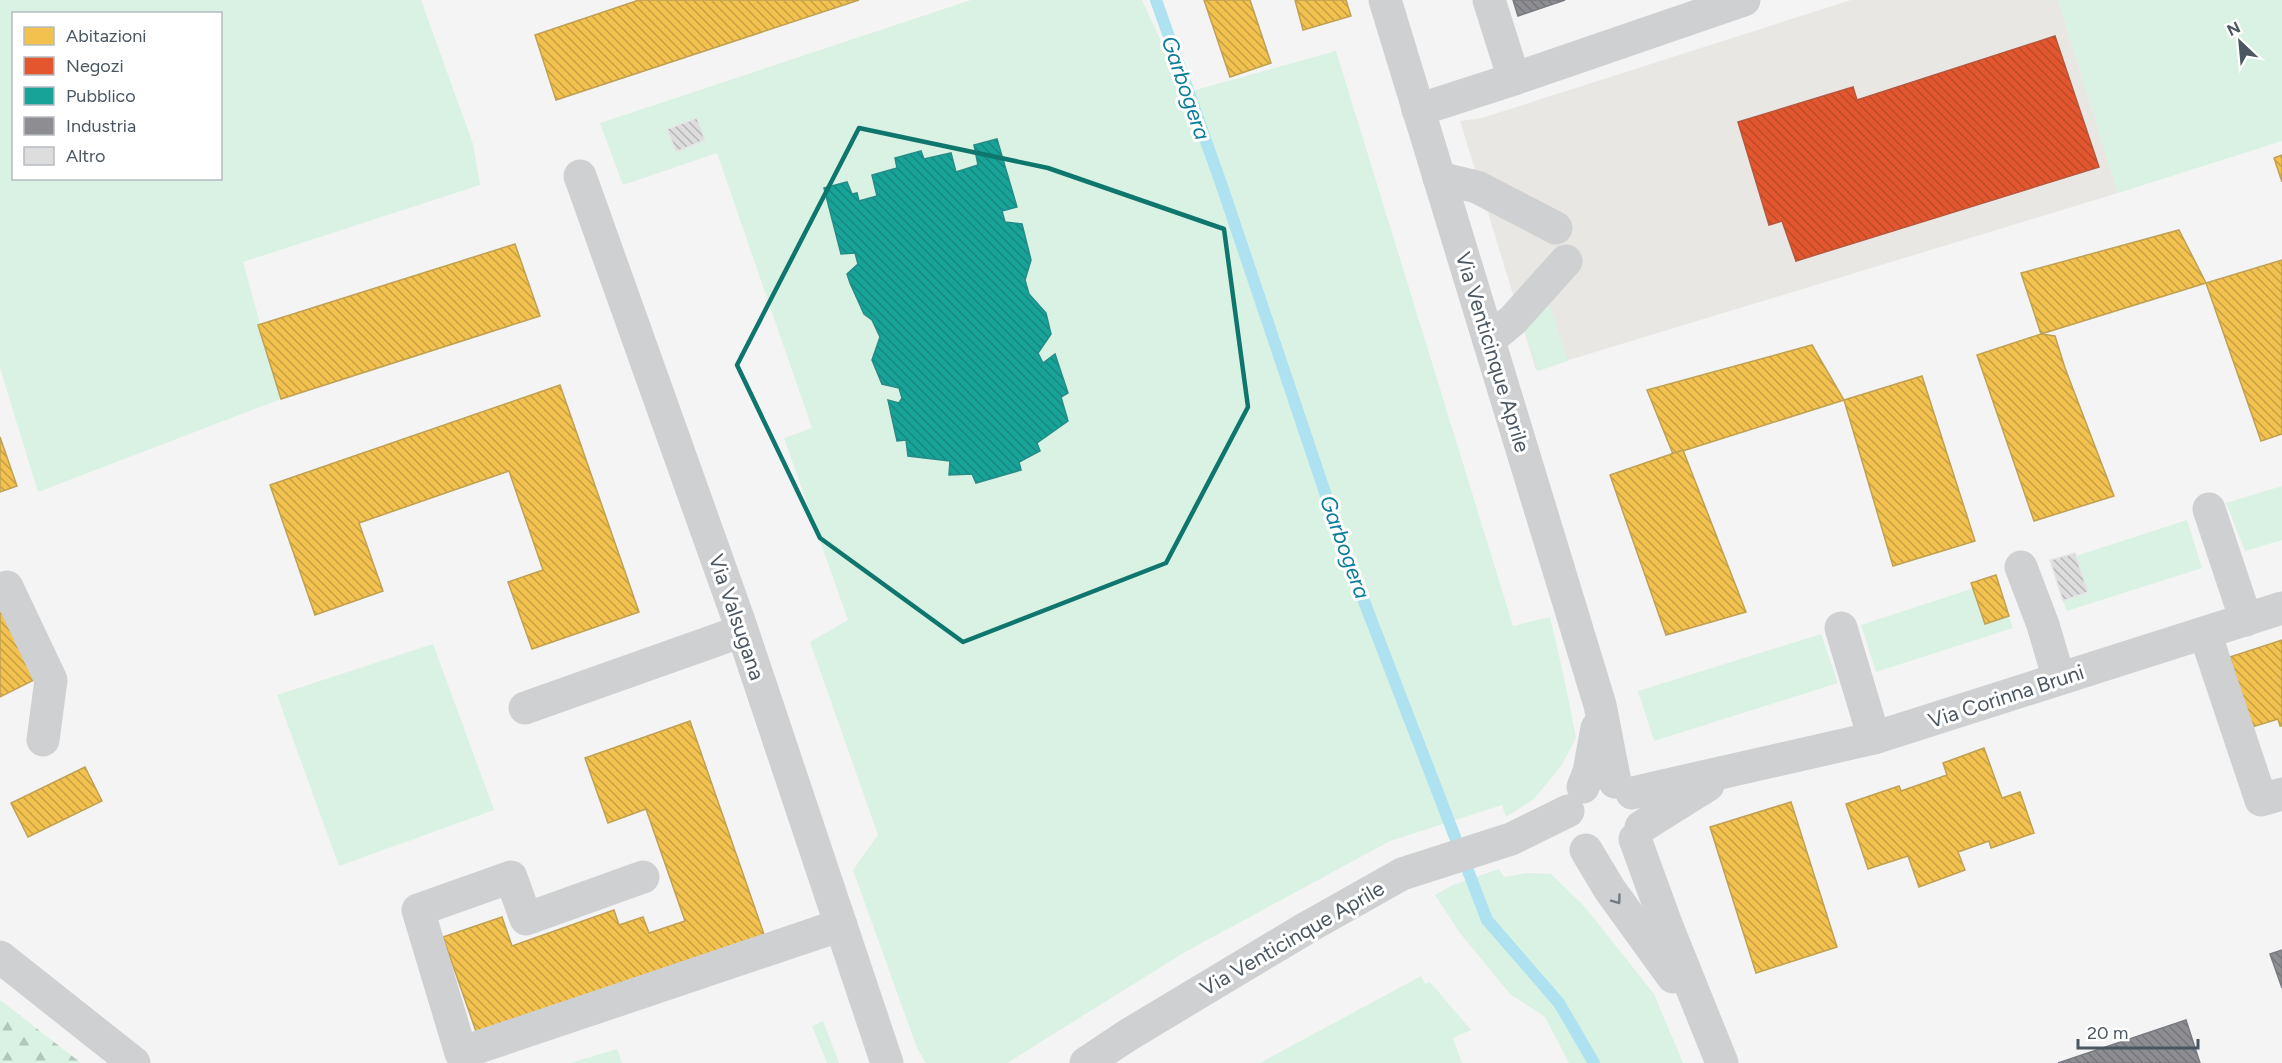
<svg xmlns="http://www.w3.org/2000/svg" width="2282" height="1063" viewBox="0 0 2282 1063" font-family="Figtree,sans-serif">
<defs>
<pattern id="forest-firs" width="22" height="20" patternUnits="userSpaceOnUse" patternTransform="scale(1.5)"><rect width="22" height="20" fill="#d9f2e3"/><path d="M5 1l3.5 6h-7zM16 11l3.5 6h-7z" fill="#b2c7bb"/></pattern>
<pattern id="homes-back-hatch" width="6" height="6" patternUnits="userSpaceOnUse" patternTransform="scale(1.5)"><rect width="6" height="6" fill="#f2c14e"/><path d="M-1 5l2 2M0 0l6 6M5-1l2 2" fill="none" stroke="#c6a044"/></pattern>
<pattern id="shops-back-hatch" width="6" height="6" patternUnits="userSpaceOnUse" patternTransform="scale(1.5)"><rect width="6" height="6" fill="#e4572e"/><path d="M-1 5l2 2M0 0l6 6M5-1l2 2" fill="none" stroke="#bb4b2b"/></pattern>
<pattern id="public-back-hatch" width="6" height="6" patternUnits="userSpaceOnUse" patternTransform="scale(1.5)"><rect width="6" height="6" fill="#17a398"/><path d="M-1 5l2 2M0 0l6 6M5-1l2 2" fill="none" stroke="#17887f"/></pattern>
<pattern id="industry-back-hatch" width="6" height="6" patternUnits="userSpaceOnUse" patternTransform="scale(1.5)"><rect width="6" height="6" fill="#8d8d92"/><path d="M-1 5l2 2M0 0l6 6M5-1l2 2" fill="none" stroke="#75767b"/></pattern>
<pattern id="building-back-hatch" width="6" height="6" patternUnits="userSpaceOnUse" patternTransform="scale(1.5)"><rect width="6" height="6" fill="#ddddde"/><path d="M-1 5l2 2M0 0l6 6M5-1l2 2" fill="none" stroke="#b5b6b7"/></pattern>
</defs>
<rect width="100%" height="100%" fill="#f4f4f4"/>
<path fill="#e8e7e3" d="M 1851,0 L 2058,0 L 2118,193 L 1536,370 L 1460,121 L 1482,118 Z"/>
<g fill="#d9f2e3" fill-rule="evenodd">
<path d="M 0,0 L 421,0 L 473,144 L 480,185 L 243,262 L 281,399 L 38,492 L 0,368 ZM 14,14 L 220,14 L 220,178 L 14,178 Z"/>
<path d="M 971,0 L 1142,0 L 1185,93 L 1336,51 L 1513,626 L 1550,617 L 1564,677 L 1576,738 L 1561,766 L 1534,799 L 1506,817 L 1502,805 L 1390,841 L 1185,952 L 1007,1063 L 926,1063 L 917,1048 L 853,870 L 878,835 L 810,642 L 848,620 L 784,438 L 812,428 L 717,153 L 623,185 L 600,123 Z"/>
<path d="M 2058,0 L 2282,0 L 2282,141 L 2118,193 Z"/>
<path d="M 1547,297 L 1568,361 L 1538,371 L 1524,328 Z"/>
<path d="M 2282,486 L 2282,540 L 2245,551 L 2226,503 Z"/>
<path d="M 2187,520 L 2202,568 L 2067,611 L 2063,601 L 2088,592 L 2076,556 Z"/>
<path d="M 1974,588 L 1985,624 L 2009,616 L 2013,628 L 1876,672 L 1861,625 Z"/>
<path d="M 1821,634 L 1838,683 L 1654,741 L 1638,691 Z"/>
<path d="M 433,644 L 494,810 L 339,866 L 277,695 Z"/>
<path d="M 1499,869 L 1504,877 L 1527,873 L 1551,874 L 1585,907 L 1654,994 L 1683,1063 L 1569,1063 L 1545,1017 L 1510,994 L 1460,933 L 1435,895 L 1453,885 Z"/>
<path d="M 1421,976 L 1425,984 L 1430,982 L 1471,1030 L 1453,1038 L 1462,1063 L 1260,1063 Z"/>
<path d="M 823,1021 L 839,1063 L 827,1063 L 812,1026 Z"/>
<path d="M 617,1049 L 622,1063 L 570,1063 Z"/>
</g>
<path fill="url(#forest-firs)" d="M 0,1000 L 81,1063 L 0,1063 Z"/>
<g fill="url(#homes-back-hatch)" stroke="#c0a154" stroke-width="1.5">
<path d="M 639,0 L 859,0 L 556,100 L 535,35 Z"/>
<path d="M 1204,0 L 1250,0 L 1271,63 L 1230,77 Z"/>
<path d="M 1295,0 L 1346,0 L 1351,16 L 1303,30 Z"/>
<path d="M 2282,155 L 2282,182 L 2274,158 Z"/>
<path d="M 2179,230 L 2206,283 L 2041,334 L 2021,273 Z"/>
<path d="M 515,244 L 540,316 L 281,399 L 258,325 Z"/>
<path d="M 2282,260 L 2282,434 L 2261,441 L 2206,283 Z"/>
<path d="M 2041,334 L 2055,336 L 2065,368 L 2114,496 L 2034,521 L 1977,355 Z"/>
<path d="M 1812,345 L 1844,400 L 1673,454 L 1647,390 Z"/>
<path d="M 1922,376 L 1975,541 L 1893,566 L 1844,400 Z"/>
<path d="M 560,385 L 639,612 L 532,649 L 508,582 L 543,570 L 509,471 L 359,523 L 383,591 L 315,615 L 270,485 Z"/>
<path d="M 0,437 L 17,486 L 0,492 Z"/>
<path d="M 1683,450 L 1746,612 L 1666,635 L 1610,475 Z"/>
<path d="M 1996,575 L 2009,616 L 1985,624 L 1971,583 Z"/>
<path d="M 2,612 L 34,680 L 0,697 L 0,613 Z"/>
<path d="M 2282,640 L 2282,726 L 2280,726 L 2278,719 L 2252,727 L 2230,657 Z"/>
<path d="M 690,721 L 766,940 L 479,1040 L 443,937 L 502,917 L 512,946 L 614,910 L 619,925 L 643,917 L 649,933 L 685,921 L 646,809 L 608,823 L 585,758 Z"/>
<path d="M 1984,748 L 2002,798 L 2020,792 L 2034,833 L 1991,848 L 1989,841 L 1958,852 L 1965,870 L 1919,887 L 1908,856 L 1868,869 L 1846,804 L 1899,786 L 1901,791 L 1947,775 L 1943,763 Z"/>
<path d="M 85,767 L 102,801 L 28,837 L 11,803 Z"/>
<path d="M 1791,802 L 1837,947 L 1756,973 L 1710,827 Z"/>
</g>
<path fill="url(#shops-back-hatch)" stroke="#b6573d" stroke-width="1.5" d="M 2055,36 L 2099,167 L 1796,261 L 1782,221 L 1769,225 L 1738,122 L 1853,87 L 1857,100 Z"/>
<path fill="url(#public-back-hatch)" stroke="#268c88" stroke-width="1.5" d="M 997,139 L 1017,207 L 1002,211 L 1005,222 L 1022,224 L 1031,260 L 1025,280 L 1029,294 L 1046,313 L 1051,334 L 1038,353 L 1043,363 L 1055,354 L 1068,393 L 1061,397 L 1068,421 L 1037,443 L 1040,451 L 1019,462 L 1021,470 L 976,483 L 972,474 L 949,475 L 950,461 L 908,456 L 906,440 L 897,441 L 888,400 L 899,403 L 902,398 L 899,388 L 882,384 L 872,360 L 880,337 L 872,320 L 864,314 L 850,283 L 847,274 L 858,264 L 855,253 L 841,254 L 824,188 L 847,182 L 852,194 L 857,193 L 859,201 L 877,196 L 872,175 L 897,168 L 895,158 L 921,151 L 924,159 L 951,153 L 956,172 L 978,165 L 974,145 Z"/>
<g fill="url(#industry-back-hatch)" stroke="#797c83" stroke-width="1.5">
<path d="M 1513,0 L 1565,0 L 1518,16 Z"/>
<path d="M 2282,950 L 2282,988 L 2270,954 Z"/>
<path d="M 2186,1020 L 2200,1063 L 2058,1063 Z"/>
</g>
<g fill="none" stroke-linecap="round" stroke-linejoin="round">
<path stroke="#aee2f0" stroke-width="12" d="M 1156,0 L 1223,189 L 1345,552 L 1487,920 L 1559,1003 L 1594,1063"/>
</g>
<g fill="url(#building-back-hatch)" stroke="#e5e6e7" stroke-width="1.5">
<path d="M 697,118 L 705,140 L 676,152 L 667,129 Z"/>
<path d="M 2075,553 L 2088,592 L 2063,601 L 2050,560 Z"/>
</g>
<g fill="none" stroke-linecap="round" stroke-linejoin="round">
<g stroke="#ced0d2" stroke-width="33">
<path d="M 1385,0 L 1600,705 L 1615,782"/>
<path d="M 1514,79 L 1744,0"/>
<path d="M 1418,110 L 1514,79 L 1489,0"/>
<path d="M 580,176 L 739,621 L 887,1063"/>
<path d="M 1439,178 L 1477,187 L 1556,228"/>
<path d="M 1489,340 L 1513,320 L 1566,261"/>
<path d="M 2209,509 L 2246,620"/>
<path d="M 2021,567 L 2043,625 L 2059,679"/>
<path d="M 0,589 L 7,587 L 51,680 L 43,740"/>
<path d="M 1841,628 L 1874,738"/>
<path d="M 2205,633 L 2261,800 L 2282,794"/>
<path d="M 525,708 L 742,631"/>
<path d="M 1583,787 L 1589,772 L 1597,728"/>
<path d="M 1632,793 L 1874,738 L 2282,608"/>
<path d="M 1641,827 L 1708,785"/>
<path d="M 1635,839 L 1666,924 L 1722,1063"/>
<path d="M 1586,850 L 1610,890 L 1673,977"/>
<path d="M 643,877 L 526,919 L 511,877 L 418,910 L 461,1053 L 841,925"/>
<path d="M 0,957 L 134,1063"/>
<path d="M 1086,1063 L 1128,1035 L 1308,927 L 1402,874 L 1511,839 L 1568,811"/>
</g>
</g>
<defs><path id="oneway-chevron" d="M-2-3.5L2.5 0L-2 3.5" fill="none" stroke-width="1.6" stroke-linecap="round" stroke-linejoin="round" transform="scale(1.5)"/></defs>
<use stroke="#727b83" href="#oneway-chevron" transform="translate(1617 900) rotate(54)"/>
<path fill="none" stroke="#0f766e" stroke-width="4.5" stroke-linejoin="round" d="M 859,128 L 1048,168 L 1224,229 L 1248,407 L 1166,563 L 963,642 L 820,538 L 737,365 Z"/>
<g text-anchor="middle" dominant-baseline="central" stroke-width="6" stroke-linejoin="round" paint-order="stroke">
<g font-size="21" fill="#4a5661" stroke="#fff">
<text transform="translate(1493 352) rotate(73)">Via Venticinque Aprile</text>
<text transform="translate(737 617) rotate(71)">Via Valsugana</text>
<text transform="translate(2006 696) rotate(-18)">Via Corinna Bruni</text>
<text transform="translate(1292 938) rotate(-30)">Via Venticinque Aprile</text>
</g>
<g font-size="22" font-style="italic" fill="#0c7c9b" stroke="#fff">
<text transform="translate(1186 88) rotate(71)">Garbogera</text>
<text transform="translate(1345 547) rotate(70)">Garbogera</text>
</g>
</g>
<rect x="12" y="12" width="210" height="168" fill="#ffffff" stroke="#b7bbc0" stroke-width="1.5"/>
<rect x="24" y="27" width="30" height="18" fill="#f2c14e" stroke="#b7bbc0" stroke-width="1.5"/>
<text x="66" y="42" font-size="18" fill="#4a5661">Abitazioni</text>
<rect x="24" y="57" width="30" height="18" fill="#e4572e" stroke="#b7bbc0" stroke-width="1.5"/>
<text x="66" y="72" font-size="18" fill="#4a5661">Negozi</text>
<rect x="24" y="87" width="30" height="18" fill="#17a398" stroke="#b7bbc0" stroke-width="1.5"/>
<text x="66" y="102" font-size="18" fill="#4a5661">Pubblico</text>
<rect x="24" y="117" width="30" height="18" fill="#8d8d92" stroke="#b7bbc0" stroke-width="1.5"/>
<text x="66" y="132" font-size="18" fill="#4a5661">Industria</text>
<rect x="24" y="147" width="30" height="18" fill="#ddddde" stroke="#b7bbc0" stroke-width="1.5"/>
<text x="66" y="162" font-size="18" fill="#4a5661">Altro</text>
<g transform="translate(2240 42) rotate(334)" stroke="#ffffff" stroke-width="4.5" paint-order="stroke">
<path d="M0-4.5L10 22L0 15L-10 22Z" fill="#4a5661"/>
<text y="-9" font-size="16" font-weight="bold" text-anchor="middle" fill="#4a5661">N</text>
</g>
<path d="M2078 1039v9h120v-9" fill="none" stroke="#4a5661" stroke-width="3"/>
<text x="2087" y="1039" font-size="18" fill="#4a5661" stroke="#ffffff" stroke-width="4.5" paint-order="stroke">20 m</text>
</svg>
